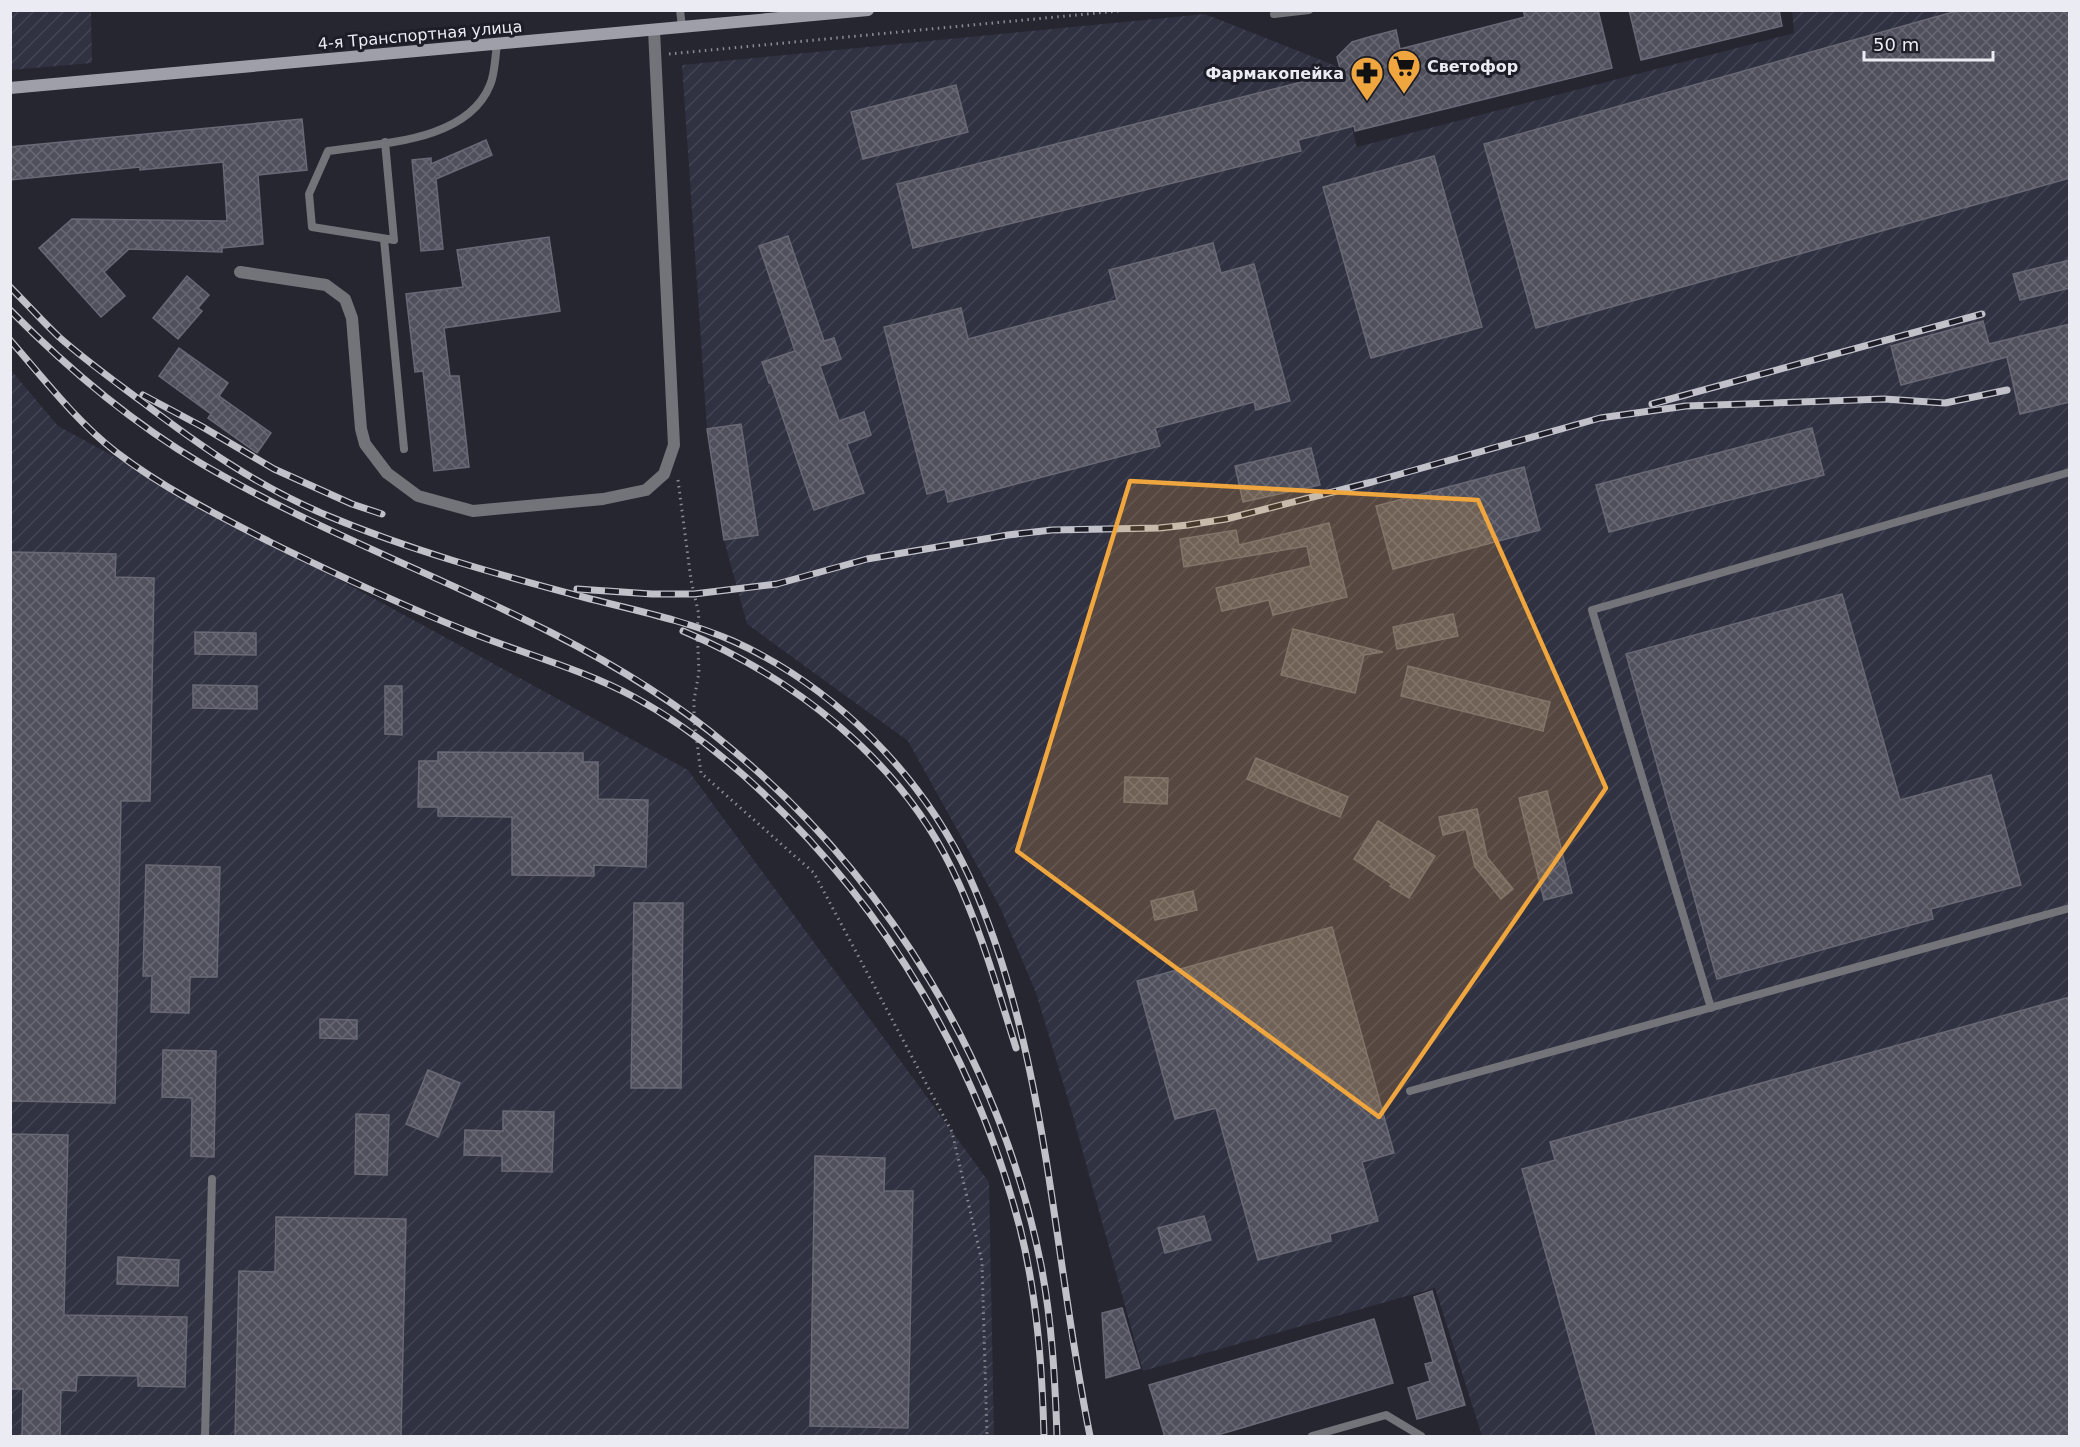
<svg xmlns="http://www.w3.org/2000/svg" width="2080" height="1447" viewBox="0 0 2080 1447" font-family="'DejaVu Sans',sans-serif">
<defs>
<pattern id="industrial-furrows" width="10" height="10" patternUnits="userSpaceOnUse" patternTransform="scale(1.5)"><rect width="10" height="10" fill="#303141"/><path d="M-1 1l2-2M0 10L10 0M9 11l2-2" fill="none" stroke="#444554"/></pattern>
<pattern id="building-cross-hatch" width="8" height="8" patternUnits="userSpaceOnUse" patternTransform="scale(1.5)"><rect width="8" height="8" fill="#4f505c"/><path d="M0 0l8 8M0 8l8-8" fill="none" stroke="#686974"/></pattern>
</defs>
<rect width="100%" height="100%" fill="#262631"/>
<g fill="url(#industrial-furrows)">
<path d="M 11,10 L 91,11 L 92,63 L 11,70 Z"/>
<path d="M 1792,11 L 2069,11 L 2069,1436 L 1482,1436 L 1435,1288 L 1143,1371 L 1071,1109 L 1036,993 L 1000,907 L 908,741 L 747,624 L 724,540 L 707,429 L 682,65 L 1205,14 L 1336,66 L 1357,147 L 1794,33 Z"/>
<path d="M 10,369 L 58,426 L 688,770 L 989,1182 L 994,1436 L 11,1436 Z"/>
</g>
<g fill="url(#building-cross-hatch)" stroke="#686975" stroke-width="1.5">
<path d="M 1523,10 L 1598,10 L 1612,68 L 1355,131 L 1354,126 L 1298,140 L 1301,151 L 913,248 L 897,184 L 1341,72 L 1337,57 L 1352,42 L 1369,37 L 1396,30 L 1400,49 L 1525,17 Z"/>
<path d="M 1629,10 L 1779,10 L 1782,26 L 1641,60 Z"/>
<path d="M 1960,10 L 2070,10 L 2070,178 L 1536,328 L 1484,144 Z"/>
<path d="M 956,85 L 968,132 L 863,159 L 851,112 Z"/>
<path d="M 302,119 L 307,170 L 258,175 L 263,244 L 222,248 L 222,252 L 129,249 L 104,272 L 125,296 L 101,317 L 39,248 L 72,219 L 227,221 L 223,162 L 140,170 L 140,167 L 10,180 L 10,147 Z"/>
<path d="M 486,140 L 492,155 L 436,179 L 443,249 L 421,251 L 412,160 L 431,158 L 431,164 Z"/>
<path d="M 1434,156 L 1482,327 L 1371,358 L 1323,187 Z"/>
<path d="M 788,236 L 824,341 L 834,338 L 841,359 L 820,366 L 839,421 L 864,412 L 871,435 L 847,444 L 864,493 L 814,510 L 771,383 L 769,383 L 762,362 L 795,351 L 759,246 Z"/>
<path d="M 549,237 L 560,311 L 444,328 L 450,376 L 459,376 L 469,467 L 434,471 L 423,371 L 415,372 L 406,294 L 463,287 L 457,250 Z"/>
<path d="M 1213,243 L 1221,273 L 1254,264 L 1290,401 L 1256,410 L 1254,402 L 1155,428 L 1160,446 L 948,502 L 945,489 L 927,494 L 884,327 L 961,308 L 968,339 L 1117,300 L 1109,270 Z"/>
<path d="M 2070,260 L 2070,288 L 2020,300 L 2013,274 Z"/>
<path d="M 187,276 L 209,295 L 198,308 L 202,311 L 178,339 L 153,318 Z"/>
<path d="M 1983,321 L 1989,344 L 2070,324 L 2070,402 L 2020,414 L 2007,357 L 1901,385 L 1891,346 Z"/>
<path d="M 179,348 L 228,383 L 219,396 L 271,433 L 257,453 L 208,418 L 211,414 L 159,376 Z"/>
<path d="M 741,424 L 758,535 L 724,540 L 707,429 Z"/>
<path d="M 1812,428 L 1824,475 L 1609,532 L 1596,485 Z"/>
<path d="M 1311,448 L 1320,485 L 1243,502 L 1235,466 Z"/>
<path d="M 1524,467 L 1540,530 L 1393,569 L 1376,506 Z"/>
<path d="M 1329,523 L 1347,597 L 1273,615 L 1269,600 L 1222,611 L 1216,588 L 1311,566 L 1307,546 L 1184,567 L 1180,539 L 1236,530 L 1239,545 Z"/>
<path d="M 10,552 L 116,554 L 115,577 L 154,578 L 150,801 L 121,801 L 115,1103 L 10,1101 Z"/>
<path d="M 1842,594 L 1900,800 L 1991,775 L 2021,885 L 1931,909 L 1933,919 L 1717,979 L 1626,654 Z"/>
<path d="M 1453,614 L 1458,636 L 1397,649 L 1393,627 Z"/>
<path d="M 1293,629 L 1383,652 L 1364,655 L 1355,693 L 1281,675 Z"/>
<path d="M 195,632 L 256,633 L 256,655 L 195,654 Z"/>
<path d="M 1408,666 L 1550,702 L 1543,731 L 1401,696 Z"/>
<path d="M 193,685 L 257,686 L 257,709 L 193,708 Z"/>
<path d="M 385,686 L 402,686 L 402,735 L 385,734 Z"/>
<path d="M 438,752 L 583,753 L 583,762 L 598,762 L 598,799 L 648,800 L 646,867 L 594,865 L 594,876 L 512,875 L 512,817 L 438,816 L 438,807 L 418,807 L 419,761 L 438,761 Z"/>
<path d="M 1256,758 L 1348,797 L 1340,817 L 1247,779 Z"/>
<path d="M 1125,777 L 1168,778 L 1167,804 L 1124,802 Z"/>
<path d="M 1547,791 L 1572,893 L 1544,900 L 1519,798 Z"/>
<path d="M 1477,809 L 1487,857 L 1513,889 L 1501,899 L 1475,867 L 1466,829 L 1443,835 L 1439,817 Z"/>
<path d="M 1378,821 L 1435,856 L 1409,898 L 1390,886 L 1392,884 L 1354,859 Z"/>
<path d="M 146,865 L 220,867 L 217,977 L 190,977 L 189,1013 L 151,1012 L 152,976 L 143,976 Z"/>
<path d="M 1193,891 L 1197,910 L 1155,920 L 1151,901 Z"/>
<path d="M 634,903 L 683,903 L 681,1088 L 631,1088 Z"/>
<path d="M 1332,927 L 1394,1153 L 1362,1162 L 1378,1221 L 1330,1234 L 1331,1241 L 1258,1260 L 1216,1108 L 1175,1119 L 1137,981 Z"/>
<path d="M 2070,997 L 2070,1437 L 1597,1437 L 1522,1169 L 1555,1160 L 1550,1142 Z"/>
<path d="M 320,1019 L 357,1020 L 357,1039 L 320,1038 Z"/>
<path d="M 163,1050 L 216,1051 L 214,1157 L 191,1156 L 192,1098 L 162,1097 Z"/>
<path d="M 428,1070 L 460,1083 L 438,1137 L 406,1124 Z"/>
<path d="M 503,1111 L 554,1112 L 552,1172 L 502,1171 L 502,1156 L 464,1155 L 465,1130 L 503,1131 Z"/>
<path d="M 356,1114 L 389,1115 L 387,1175 L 355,1174 Z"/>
<path d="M 10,1134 L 68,1135 L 64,1315 L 187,1317 L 185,1387 L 138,1386 L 138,1376 L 77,1375 L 76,1391 L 61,1390 L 60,1437 L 22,1437 L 23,1389 L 10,1389 Z"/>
<path d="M 815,1156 L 885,1158 L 884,1191 L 913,1191 L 908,1428 L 810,1426 Z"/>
<path d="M 1204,1216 L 1211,1240 L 1165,1253 L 1158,1228 Z"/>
<path d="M 276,1217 L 406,1219 L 401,1437 L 235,1437 L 239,1271 L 275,1272 Z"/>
<path d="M 118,1257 L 179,1260 L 178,1286 L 117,1284 Z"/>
<path d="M 1432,1291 L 1465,1405 L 1417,1419 L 1408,1388 L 1430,1381 L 1425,1364 L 1433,1362 L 1414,1297 Z"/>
<path d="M 1122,1308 L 1140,1368 L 1106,1378 L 1102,1313 Z"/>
<path d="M 1374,1319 L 1393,1383 L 1211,1437 L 1165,1437 L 1149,1385 Z"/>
</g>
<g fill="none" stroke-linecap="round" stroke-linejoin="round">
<g stroke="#898a93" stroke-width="3" stroke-dasharray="1.5 4.5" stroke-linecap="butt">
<path d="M 669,54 L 1129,10"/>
<path d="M 678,480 L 691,580 L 699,615 L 697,627 L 699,672 L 694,700 L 694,720 L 701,773 L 814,873 L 952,1132 L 982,1262 L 987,1436"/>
</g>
<g stroke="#737479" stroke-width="8">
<path d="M 680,10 L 682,27"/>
<path d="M 1274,14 L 1309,10"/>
<path d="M 385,142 L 394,240 L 312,227 L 309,194 L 328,151 C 380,143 467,142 490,85 C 495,74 495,57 497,45"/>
<path d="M 384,239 L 404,449"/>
<path d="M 1711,1008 L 1592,610 L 2070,472"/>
<path d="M 1410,1091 L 2070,908"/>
<path d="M 205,1436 L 212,1179"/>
<path d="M 1312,1436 L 1386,1415 L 1421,1436"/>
</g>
<path stroke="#737479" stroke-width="12" d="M 240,272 L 326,285 L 345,299 L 352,318 L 361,429 L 365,444 L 387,473 L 418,496 L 473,511 L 603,499 L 646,490 L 664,474 L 674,445 L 654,30"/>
<path stroke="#9e9fa8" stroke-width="12" d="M 10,88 L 868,10"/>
<g stroke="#c0c1c9" stroke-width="7">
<g id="rail">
<path d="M 10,287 C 26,303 42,321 59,337 C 85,360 113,380 141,401 C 200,446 257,486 326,515 C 409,550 496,574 583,597 C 633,610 685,620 733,641 C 835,687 922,775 969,876 C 1048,1052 1052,1250 1090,1436"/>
<path d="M 10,310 C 68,369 131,422 202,464 C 313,529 435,574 550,632 C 613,664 675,701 729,747 C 887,877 1001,1064 1041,1265 C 1052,1322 1055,1379 1057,1436"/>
<path d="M 10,340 C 44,379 75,420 116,452 C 163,488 217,515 270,542 C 335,574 401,605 469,632 C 524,654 582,669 634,697 C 682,723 725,757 764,794 C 888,911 977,1062 1020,1228 C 1037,1296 1042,1366 1044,1436"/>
<path d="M 143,395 L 201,426 L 274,469 L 352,504 L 382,514"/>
<path d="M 1652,404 L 1982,314"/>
<path d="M 577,589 L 652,594 L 694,594 L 727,590 L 777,584 L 867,559 L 1008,535 L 1052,530 L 1159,528 L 1188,525 L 1226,519 L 1372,482 L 1600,418 L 1686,406 L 1884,399 L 1945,403 L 2007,390"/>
<path d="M 683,631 C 794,678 899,759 952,869 C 980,926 997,988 1016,1048"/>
</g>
</g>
<use href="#rail" stroke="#1c1d27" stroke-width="4.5" stroke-dasharray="14" stroke-linecap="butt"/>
</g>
<path fill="#f0a63e" fill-opacity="0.2" stroke="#f0a63e" stroke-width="4.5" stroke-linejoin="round" d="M 1130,481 L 1478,500 L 1606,788 L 1379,1117 L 1017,851 Z"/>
<defs>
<g id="supermarket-pin" transform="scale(1.725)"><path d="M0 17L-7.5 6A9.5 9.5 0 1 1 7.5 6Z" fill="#f0a63e" stroke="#1c1d27"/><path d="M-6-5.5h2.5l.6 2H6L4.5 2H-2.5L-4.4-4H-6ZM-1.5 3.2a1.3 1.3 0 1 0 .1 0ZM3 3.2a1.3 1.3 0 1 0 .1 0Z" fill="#111"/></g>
<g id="pharmacy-pin" transform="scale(1.725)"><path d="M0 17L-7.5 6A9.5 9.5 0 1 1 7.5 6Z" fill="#f0a63e" stroke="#1c1d27"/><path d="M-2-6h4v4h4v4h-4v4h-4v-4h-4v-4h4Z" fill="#111"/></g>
</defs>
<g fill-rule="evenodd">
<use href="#supermarket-pin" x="1404" y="66"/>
<use href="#pharmacy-pin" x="1367" y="73"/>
</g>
<g text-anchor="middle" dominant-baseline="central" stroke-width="6" stroke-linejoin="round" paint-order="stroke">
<g font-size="16" fill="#ebecf3" stroke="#1c1d27">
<text transform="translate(420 35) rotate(-5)">4-я Транспортная улица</text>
</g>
<g font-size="16" font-weight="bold" fill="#ebecf3" stroke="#1c1d27" text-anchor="start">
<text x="1427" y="66">Светофор</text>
<text x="1344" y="73" text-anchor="end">Фармакопейка</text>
</g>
</g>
<rect width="2080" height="1447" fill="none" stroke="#ebecf3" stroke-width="24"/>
<path d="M1864 51v9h129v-9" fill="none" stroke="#ebecf3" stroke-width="3"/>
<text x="1873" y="51" font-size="18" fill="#ebecf3" stroke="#1c1d27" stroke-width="4.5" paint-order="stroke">50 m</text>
</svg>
